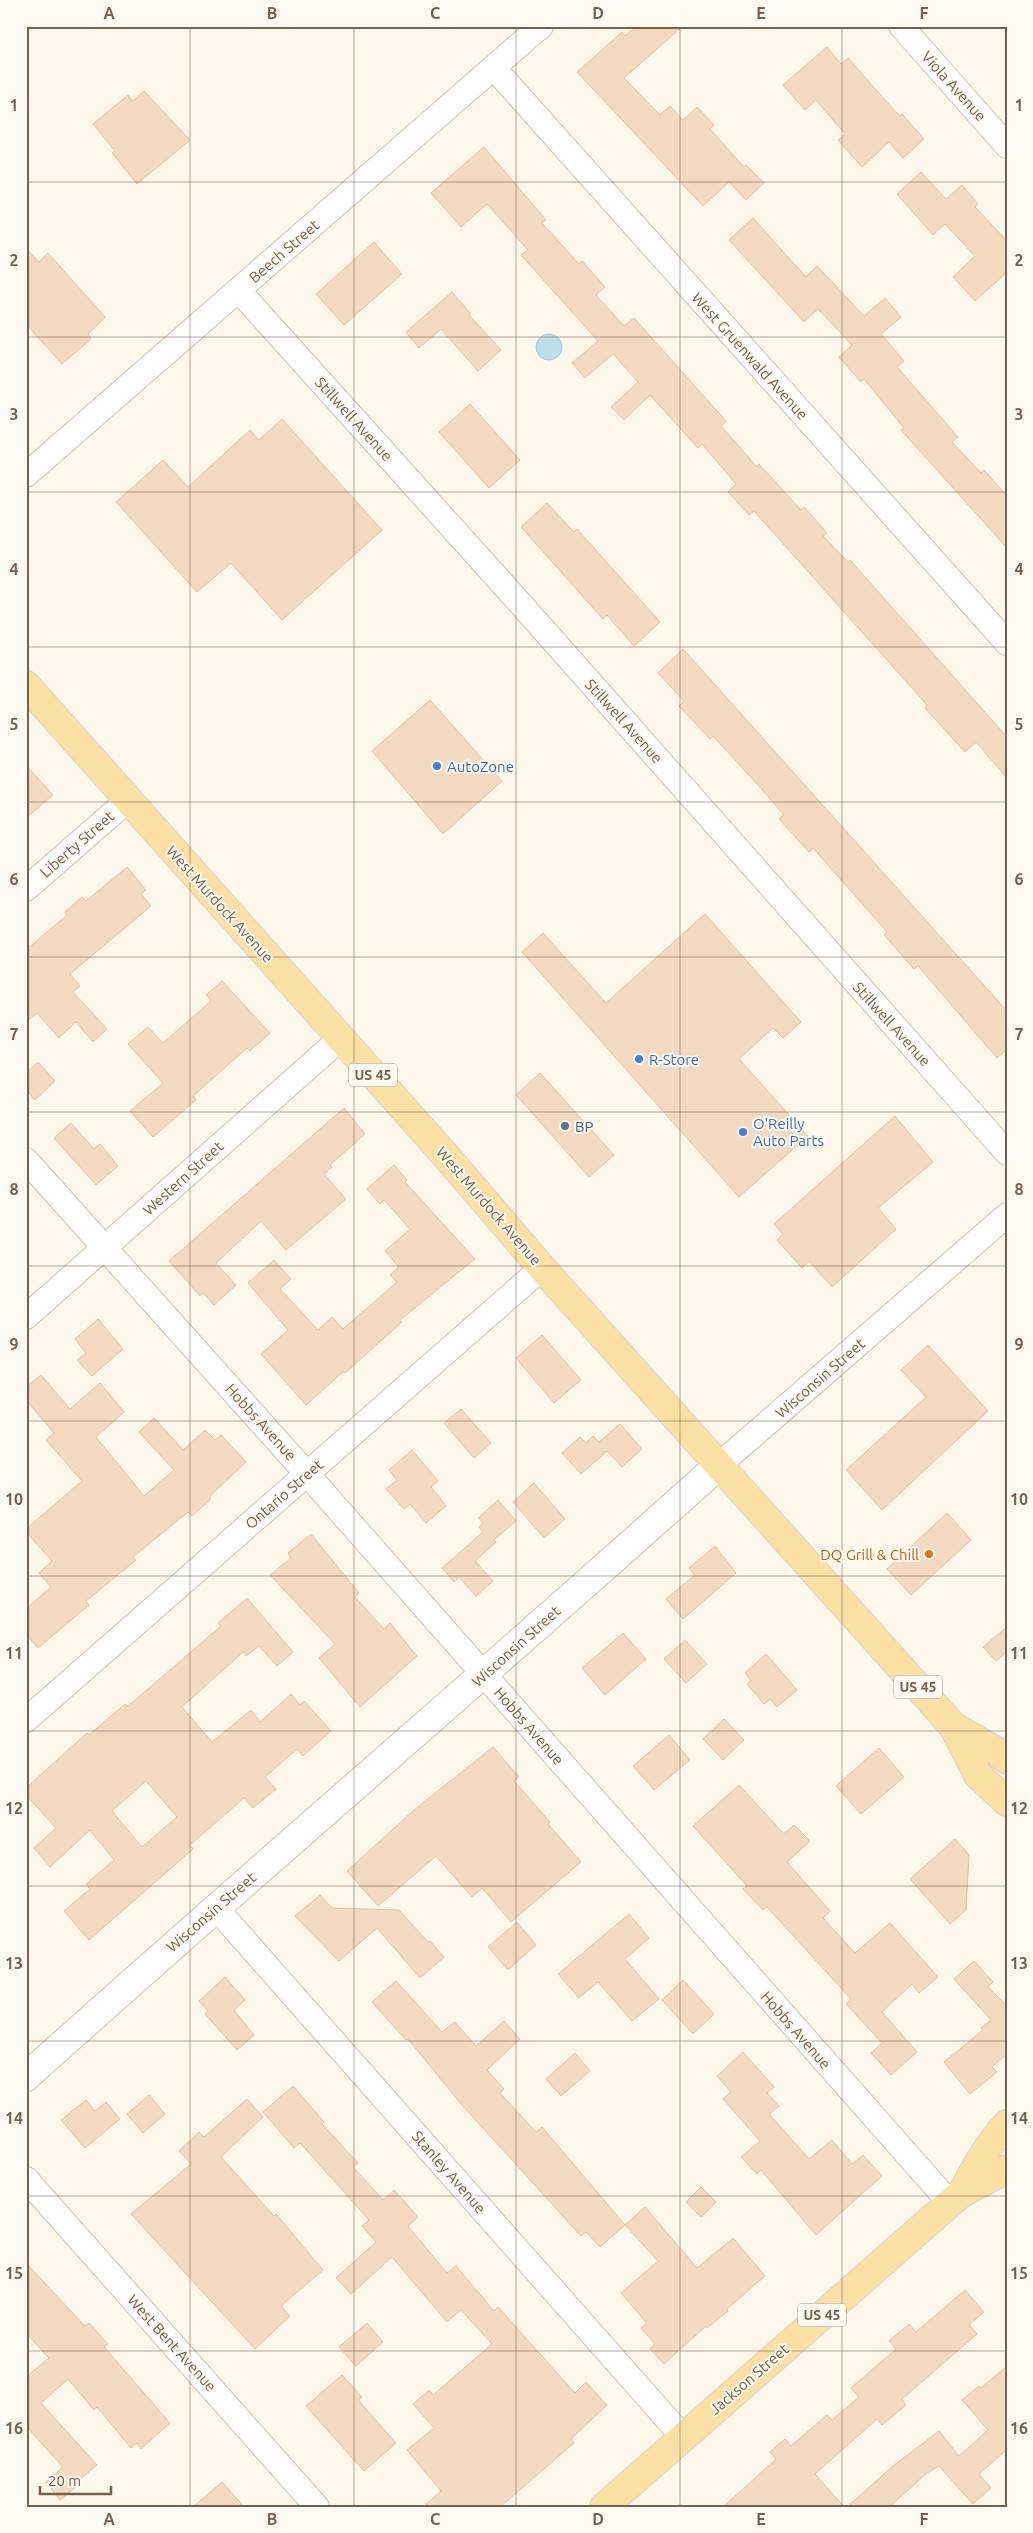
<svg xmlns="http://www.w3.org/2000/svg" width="1033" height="2533" viewBox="0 0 1033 2533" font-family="Ubuntu,sans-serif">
<rect width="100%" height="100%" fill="#fdf7ea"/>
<circle fill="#bddee7" stroke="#a4ccd9" cx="549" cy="347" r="13"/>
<g fill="#f2d9c1" stroke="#e5c1a1" fill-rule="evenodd">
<path d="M 636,26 L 683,26 L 624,78 L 660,115 L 670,106 L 683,120 L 697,107 L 714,125 L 710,129 L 744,167 L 746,165 L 764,183 L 746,200 L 729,182 L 703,206 L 577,72 L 622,32 L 625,36 Z"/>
<path d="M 827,47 L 841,64 L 848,58 L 884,99 L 900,116 L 902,114 L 924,139 L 903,158 L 889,142 L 862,167 L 838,140 L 845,134 L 816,100 L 805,110 L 783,85 Z"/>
<path d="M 144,91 L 190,140 L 137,184 L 112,153 L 115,151 L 93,124 L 128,95 L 133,101 Z"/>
<path d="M 484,147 L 546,220 L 542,223 L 579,264 L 582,261 L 605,287 L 596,295 L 624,326 L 634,318 L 726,421 L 721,426 L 757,467 L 759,464 L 801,510 L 804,507 L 827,533 L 823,536 L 848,562 L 850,560 L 1007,737 L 1007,778 L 976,742 L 965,752 L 925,708 L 927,705 L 754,511 L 749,515 L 728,492 L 736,484 L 702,444 L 698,448 L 650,395 L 624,420 L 611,407 L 638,382 L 613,354 L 585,378 L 572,363 L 598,341 L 521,255 L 528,250 L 487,204 L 461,227 L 431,193 Z"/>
<path d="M 921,172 L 946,199 L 962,185 L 978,204 L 975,207 L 1007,241 L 1007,272 L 975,301 L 953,277 L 975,256 L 945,224 L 933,235 L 897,194 Z"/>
<path d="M 753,218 L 806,277 L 817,266 L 864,316 L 885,298 L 901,317 L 881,334 L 904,361 L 897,367 L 958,437 L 952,442 L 981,473 L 984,470 L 1007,496 L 1007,548 L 901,430 L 904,428 L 864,379 L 861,382 L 839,357 L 852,345 L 818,309 L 804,322 L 729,240 Z"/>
<path d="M 374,242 L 402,274 L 344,325 L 316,294 Z"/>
<path d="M 26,248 L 39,262 L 48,253 L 105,317 L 88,334 L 91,339 L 62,364 L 26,324 Z"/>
<path d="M 452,292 L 470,313 L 469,315 L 501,350 L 478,371 L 441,329 L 419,348 L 406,332 Z"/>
<path d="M 470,404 L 520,460 L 489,488 L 439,432 Z"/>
<path d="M 282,419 L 382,530 L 282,620 L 231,563 L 197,592 L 116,502 L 163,460 L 188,487 L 250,430 L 259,440 Z"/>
<path d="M 547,503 L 574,532 L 577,529 L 660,622 L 634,646 L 607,615 L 603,619 L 521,527 Z"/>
<path d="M 683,649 L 1007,1011 L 1007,1049 L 997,1058 L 918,966 L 914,969 L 884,935 L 887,932 L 813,848 L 809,852 L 779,819 L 784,815 L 757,784 L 713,736 L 710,739 L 679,706 L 684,701 L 658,673 Z"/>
<path d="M 430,700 L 502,781 L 443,834 L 372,751 Z"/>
<path d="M 26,765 L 53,795 L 26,818 Z"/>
<path d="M 127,867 L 146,890 L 141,894 L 151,906 L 70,974 L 80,986 L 73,992 L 107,1029 L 93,1042 L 76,1022 L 59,1038 L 37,1013 L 26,1022 L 26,950 L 67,915 L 65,912 L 82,897 L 86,901 Z"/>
<path d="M 705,914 L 801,1022 L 783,1038 L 773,1028 L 739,1059 L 808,1136 L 739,1197 L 522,952 L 543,933 L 606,1003 Z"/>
<path d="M 222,981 L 270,1033 L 250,1051 L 247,1048 L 193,1096 L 196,1100 L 153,1137 L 130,1111 L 163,1083 L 128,1044 L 148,1027 L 163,1043 L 211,1001 L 206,995 Z"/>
<path d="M 38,1062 L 55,1081 L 35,1100 L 26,1090 L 26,1073 Z"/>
<path d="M 540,1073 L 614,1155 L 589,1177 L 516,1095 Z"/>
<path d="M 344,1108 L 365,1134 L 330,1165 L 332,1167 L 324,1174 L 346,1199 L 286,1250 L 261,1221 L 216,1263 L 236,1285 L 214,1305 L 203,1293 L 200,1296 L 169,1261 Z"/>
<path d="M 895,1116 L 933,1162 L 878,1208 L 896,1229 L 832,1287 L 809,1261 L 802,1268 L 777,1240 L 783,1234 L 774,1224 Z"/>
<path d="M 71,1123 L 94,1149 L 100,1144 L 118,1166 L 96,1185 L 54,1138 Z"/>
<path d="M 394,1165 L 407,1180 L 405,1182 L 475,1259 L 400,1320 L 402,1322 L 345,1373 L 344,1371 L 306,1405 L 261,1354 L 288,1330 L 248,1283 L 274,1260 L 291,1279 L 280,1289 L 318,1330 L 332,1317 L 343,1329 L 397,1282 L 390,1275 L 399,1267 L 385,1251 L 410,1229 L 384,1200 L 380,1204 L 367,1189 Z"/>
<path d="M 98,1319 L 123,1349 L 92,1376 L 77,1360 L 86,1353 L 75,1339 Z"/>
<path d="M 542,1335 L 581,1380 L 554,1403 L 516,1358 Z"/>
<path d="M 928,1345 L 988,1411 L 882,1510 L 846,1470 L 926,1397 L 901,1370 Z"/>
<path d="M 41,1375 L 70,1409 L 100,1383 L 124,1412 L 96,1437 L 144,1496 L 174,1470 L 139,1432 L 154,1418 L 183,1450 L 205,1430 L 215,1440 L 221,1435 L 246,1462 L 209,1497 L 211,1499 L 192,1516 L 188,1512 L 133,1557 L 136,1560 L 86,1601 L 89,1605 L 38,1648 L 26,1634 L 26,1609 L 51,1587 L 39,1573 L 52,1561 L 26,1532 L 26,1529 L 82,1481 L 46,1440 L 54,1433 L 26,1400 L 26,1387 Z"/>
<path d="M 461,1409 L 491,1443 L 474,1458 L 444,1423 Z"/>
<path d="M 620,1424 L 642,1449 L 622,1467 L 607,1451 L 581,1474 L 562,1453 L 580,1437 L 586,1443 L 593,1436 L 599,1442 Z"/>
<path d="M 412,1450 L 438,1481 L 431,1487 L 446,1506 L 426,1523 L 410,1504 L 404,1509 L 386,1489 L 397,1480 L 389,1470 Z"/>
<path d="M 534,1483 L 565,1519 L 544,1538 L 513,1502 Z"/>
<path d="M 498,1500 L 516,1521 L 494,1540 L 496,1542 L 475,1561 L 493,1581 L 476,1596 L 459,1577 L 454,1582 L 442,1568 L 483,1532 L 479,1527 L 483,1523 L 478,1518 Z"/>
<path d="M 947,1513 L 971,1540 L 911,1595 L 887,1569 Z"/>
<path d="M 311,1534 L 359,1593 L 355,1597 L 384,1629 L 390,1623 L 417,1656 L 360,1707 L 319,1658 L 335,1644 L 270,1575 L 291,1558 L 288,1553 Z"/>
<path d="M 715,1546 L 736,1573 L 683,1619 L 666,1599 L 695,1575 L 689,1568 Z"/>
<path d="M 247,1598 L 293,1652 L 277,1666 L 259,1646 L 246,1656 L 243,1652 L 182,1707 L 212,1742 L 251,1710 L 260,1722 L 291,1694 L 300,1705 L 304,1701 L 331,1731 L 303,1756 L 297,1749 L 265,1777 L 276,1789 L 253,1808 L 244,1798 L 190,1845 L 193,1849 L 89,1940 L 64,1911 L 90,1889 L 86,1884 L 114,1860 L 90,1830 L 50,1867 L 34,1848 L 56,1828 L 26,1795 L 26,1788 L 87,1733 L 89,1735 L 125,1704 L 127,1707 L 221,1626 L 218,1623 ZM 146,1781 L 177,1817 L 142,1847 L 112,1811 Z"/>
<path d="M 1007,1627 L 1007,1652 L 996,1661 L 983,1647 Z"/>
<path d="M 623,1633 L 646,1659 L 605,1695 L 582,1668 Z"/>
<path d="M 685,1640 L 707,1664 L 686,1683 L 664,1659 Z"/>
<path d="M 766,1654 L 797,1690 L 777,1707 L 770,1699 L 764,1704 L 747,1684 L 751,1681 L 745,1673 Z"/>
<path d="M 724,1719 L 744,1740 L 723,1760 L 703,1739 Z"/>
<path d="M 669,1735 L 690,1760 L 654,1790 L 633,1766 Z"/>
<path d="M 493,1747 L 519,1777 L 514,1781 L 550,1822 L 548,1824 L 581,1862 L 511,1922 L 482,1888 L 472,1897 L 436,1856 L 378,1906 L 347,1871 L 414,1810 Z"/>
<path d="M 879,1748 L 904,1777 L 861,1814 L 836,1786 Z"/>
<path d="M 739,1785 L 784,1834 L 794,1825 L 810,1841 L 787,1862 L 830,1911 L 823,1918 L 855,1953 L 890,1923 L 938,1977 L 919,1993 L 912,1984 L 882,2012 L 917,2052 L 891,2075 L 871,2053 L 882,2043 L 846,2004 L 851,1999 L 767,1907 L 763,1910 L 743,1889 L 747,1886 L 693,1826 Z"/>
<path d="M 955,1839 L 969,1855 L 966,1910 L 950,1924 L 910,1879 Z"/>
<path d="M 320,1895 L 332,1908 L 399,1910 L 428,1942 L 430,1941 L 444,1957 L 420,1978 L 377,1928 L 339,1961 L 295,1916 Z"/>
<path d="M 629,1914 L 649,1938 L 625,1959 L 659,1999 L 632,2021 L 598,1982 L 579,1998 L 558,1974 Z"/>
<path d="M 517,1922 L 536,1945 L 508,1970 L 488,1947 Z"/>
<path d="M 974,1961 L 993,1982 L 988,1987 L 1007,2006 L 1007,2054 L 992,2067 L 997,2072 L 970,2094 L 944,2062 L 983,2030 L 981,2028 L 991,2020 L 954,1979 Z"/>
<path d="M 225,1977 L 245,2000 L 234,2010 L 254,2035 L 237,2050 L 205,2014 L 208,2011 L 199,2001 Z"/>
<path d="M 683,1980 L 714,2014 L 693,2034 L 662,2000 Z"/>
<path d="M 396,1981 L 442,2032 L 455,2022 L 476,2046 L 504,2021 L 520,2039 L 487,2070 L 504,2089 L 500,2093 L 536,2132 L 542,2127 L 625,2225 L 600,2247 L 586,2232 L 581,2236 L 462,2105 L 408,2039 L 406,2040 L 372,2002 Z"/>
<path d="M 743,2052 L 774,2087 L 767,2093 L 779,2106 L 769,2114 L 809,2159 L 832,2140 L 852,2164 L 863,2155 L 882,2176 L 816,2235 L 761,2170 L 757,2174 L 741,2157 L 760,2141 L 723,2099 L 731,2092 L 717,2076 Z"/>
<path d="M 575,2053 L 590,2071 L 561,2096 L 546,2079 Z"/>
<path d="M 293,2086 L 324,2122 L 322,2124 L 358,2163 L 353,2167 L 383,2200 L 394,2190 L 418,2217 L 408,2226 L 447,2273 L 456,2266 L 494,2311 L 498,2307 L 575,2393 L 586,2382 L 607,2405 L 571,2439 L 574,2443 L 500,2507 L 423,2507 L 441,2491 L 407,2450 L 434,2428 L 413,2404 L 429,2390 L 433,2395 L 492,2344 L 461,2310 L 447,2322 L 392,2257 L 351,2294 L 336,2278 L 376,2242 L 362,2226 L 369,2220 L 300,2143 L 294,2148 L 263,2112 Z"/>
<path d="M 149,2095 L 165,2114 L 143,2133 L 127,2114 Z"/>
<path d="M 247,2099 L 263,2117 L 221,2157 L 274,2216 L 276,2214 L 323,2270 L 281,2306 L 290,2316 L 255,2349 L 131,2214 L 191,2164 L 179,2151 L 199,2132 L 204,2137 Z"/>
<path d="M 86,2100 L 95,2111 L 106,2102 L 120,2119 L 85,2148 L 61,2120 Z"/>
<path d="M 701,2187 L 716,2202 L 701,2217 L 686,2202 Z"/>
<path d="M 645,2207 L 697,2268 L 733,2238 L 765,2276 L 727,2309 L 728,2311 L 707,2328 L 706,2326 L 664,2364 L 650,2349 L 655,2344 L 641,2328 L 647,2323 L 621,2293 L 658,2261 L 625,2225 Z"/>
<path d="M 26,2263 L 85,2326 L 89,2323 L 108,2344 L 104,2347 L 170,2423 L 141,2449 L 137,2443 L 131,2448 L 97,2407 L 94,2410 L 68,2379 L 41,2403 L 97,2465 L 74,2484 L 76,2487 L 60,2500 L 46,2482 L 63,2467 L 26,2426 L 26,2377 L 49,2358 L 26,2333 Z"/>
<path d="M 965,2290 L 984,2312 L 969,2325 L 977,2334 L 902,2399 L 906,2405 L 882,2425 L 877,2419 L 815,2474 L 844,2507 L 723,2507 L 776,2459 L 770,2452 L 785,2439 L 791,2446 L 827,2415 L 832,2420 L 859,2397 L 851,2388 L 896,2349 L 889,2341 L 909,2324 L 916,2332 Z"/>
<path d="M 367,2323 L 383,2342 L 356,2366 L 339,2347 Z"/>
<path d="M 1007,2366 L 1007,2453 L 1005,2451 L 979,2474 L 991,2488 L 973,2504 L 939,2466 L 927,2473 L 889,2507 L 847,2507 L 893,2466 L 939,2431 L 959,2456 L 988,2430 L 962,2400 L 979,2386 L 981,2388 Z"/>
<path d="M 342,2375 L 362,2397 L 358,2400 L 396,2443 L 364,2471 L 306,2406 Z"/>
<path d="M 222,2482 L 244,2507 L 193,2507 Z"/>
</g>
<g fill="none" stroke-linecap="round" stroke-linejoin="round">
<g stroke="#cfc0ae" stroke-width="26">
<g id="street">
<path d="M 901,26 L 1007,146"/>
<path d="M 494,68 L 1007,643"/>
<path d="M 239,291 L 519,602 L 1007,1153"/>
<path d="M 26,475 L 541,26"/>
<path d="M 26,889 L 128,800"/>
<path d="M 26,1160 L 307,1474 L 950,2203"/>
<path d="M 26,1317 L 340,1039"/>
<path d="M 719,1465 L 1007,1215"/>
<path d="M 26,1720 L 542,1268"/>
<path d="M 215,1907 L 683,2437"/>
<path d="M 26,2179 L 317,2507"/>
</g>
</g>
<g stroke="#d2c1ac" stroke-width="30">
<path id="secondary" d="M 26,2077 C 255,1871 490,1671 719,1465"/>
</g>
<g stroke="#d9d2cd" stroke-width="30">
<g id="primary">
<path d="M 26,685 L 446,1156 L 542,1268 L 953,1726 L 978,1775 L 1007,1802"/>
<path d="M 953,1726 L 996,1751 L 1007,1760"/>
<path d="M 962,2193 C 975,2168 988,2144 1007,2124"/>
<path d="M 604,2507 L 950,2203 L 962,2193 L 1007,2169"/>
</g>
</g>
<use href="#street" stroke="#fff" stroke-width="24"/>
<use href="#secondary" stroke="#fff" stroke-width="28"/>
<use href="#primary" stroke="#fae1a3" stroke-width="28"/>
</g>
<path fill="none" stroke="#78604c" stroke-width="1" stroke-opacity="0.55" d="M 190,26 L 190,2507M 354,26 L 354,2507M 516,26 L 516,2507M 680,26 L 680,2507M 842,26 L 842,2507M 26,182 L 1007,182M 26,337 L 1007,337M 26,492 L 1007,492M 26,647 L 1007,647M 26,802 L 1007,802M 26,957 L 1007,957M 26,1112 L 1007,1112M 26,1266 L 1007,1266M 26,1421 L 1007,1421M 26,1576 L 1007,1576M 26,1731 L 1007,1731M 26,1886 L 1007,1886M 26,2041 L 1007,2041M 26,2196 L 1007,2196M 26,2351 L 1007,2351"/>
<g fill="#3f7fe0" stroke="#fffaf1" stroke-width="2">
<circle cx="437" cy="766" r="5"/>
<circle cx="639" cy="1059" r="5"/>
<circle cx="743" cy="1132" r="5"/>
</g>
<circle fill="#5c6f8a" stroke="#fffaf1" stroke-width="2" cx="565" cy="1126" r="5"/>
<circle fill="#e8710a" stroke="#fffaf1" stroke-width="2" cx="929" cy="1554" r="5"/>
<g text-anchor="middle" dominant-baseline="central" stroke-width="4" stroke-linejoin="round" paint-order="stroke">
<g fill="#fffaf1" stroke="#a08e7e" stroke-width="1">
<rect x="349" y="1063.5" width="48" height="23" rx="4"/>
<rect x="894" y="1675.5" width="48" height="23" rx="4"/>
<rect x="798" y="2303.5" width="48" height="23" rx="4"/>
</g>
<g font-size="14" font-weight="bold" fill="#78604c">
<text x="373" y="1075">US 45</text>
<text x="918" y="1687">US 45</text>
<text x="822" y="2315">US 45</text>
</g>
<g font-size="15" fill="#78604c" stroke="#fffaf1">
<text transform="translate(954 86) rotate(48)">Viola Avenue</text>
<text transform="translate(284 251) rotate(-41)">Beech Street</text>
<text transform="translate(750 356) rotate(48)">West Gruenwald Avenue</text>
<text transform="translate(354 419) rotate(48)">Stillwell Avenue</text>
<text transform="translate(624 721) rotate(48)">Stillwell Avenue</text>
<text transform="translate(77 844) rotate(-41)">Liberty Street</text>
<text transform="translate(220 904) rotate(48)">West Murdock Avenue</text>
<text transform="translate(892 1024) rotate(48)">Stillwell Avenue</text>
<text transform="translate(183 1178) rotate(-42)">Western Street</text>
<text transform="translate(489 1206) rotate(49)">West Murdock Avenue</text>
<text transform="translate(820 1378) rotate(-41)">Wisconsin Street</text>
<text transform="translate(261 1422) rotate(48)">Hobbs Avenue</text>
<text transform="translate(284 1494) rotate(-41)">Ontario Street</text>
<text transform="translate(516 1646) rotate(-42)">Wisconsin Street</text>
<text transform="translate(529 1726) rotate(49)">Hobbs Avenue</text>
<text transform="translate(211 1912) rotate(-41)">Wisconsin Street</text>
<text transform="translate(796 2030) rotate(49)">Hobbs Avenue</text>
<text transform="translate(449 2172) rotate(49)">Stanley Avenue</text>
<text transform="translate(172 2343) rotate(48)">West Bent Avenue</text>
<text transform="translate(749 2379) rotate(-41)">Jackson Street</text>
</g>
<g font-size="15" fill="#366cbe" stroke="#fffaf1" text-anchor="start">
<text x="447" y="766">AutoZone</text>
<text x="649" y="1059">R-Store</text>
<text x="753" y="1123">O'Reilly<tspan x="753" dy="17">Auto Parts</tspan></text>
</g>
<g font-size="15" fill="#4e5e75" stroke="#fffaf1" text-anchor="start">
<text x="575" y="1126">BP</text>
</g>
<g font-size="15" fill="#c56008" stroke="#fffaf1" text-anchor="end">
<text x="919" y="1554">DQ Grill &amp; Chill</text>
</g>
</g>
<rect width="1033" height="2533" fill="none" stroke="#fffaf1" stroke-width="55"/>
<path d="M40 2486v8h71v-8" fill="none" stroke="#78604c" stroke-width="2.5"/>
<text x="48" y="2486" font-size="15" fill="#78604c" stroke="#fffaf1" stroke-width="4" paint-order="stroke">20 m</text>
<rect x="28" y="28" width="978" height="2478" fill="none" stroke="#78604c" stroke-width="2"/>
<g font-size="16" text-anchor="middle" font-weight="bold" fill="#78604c">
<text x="109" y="19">A</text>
<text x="272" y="19">B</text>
<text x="435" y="19">C</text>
<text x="598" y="19">D</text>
<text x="761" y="19">E</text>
<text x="924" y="19">F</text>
<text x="14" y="111">1</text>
<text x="1019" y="111">1</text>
<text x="14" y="266">2</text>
<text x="1019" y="266">2</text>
<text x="14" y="420">3</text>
<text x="1019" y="420">3</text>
<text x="14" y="575">4</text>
<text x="1019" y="575">4</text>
<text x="14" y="730">5</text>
<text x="1019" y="730">5</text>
<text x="14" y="885">6</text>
<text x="1019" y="885">6</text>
<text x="14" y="1040">7</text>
<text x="1019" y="1040">7</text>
<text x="14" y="1195">8</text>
<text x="1019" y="1195">8</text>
<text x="14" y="1350">9</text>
<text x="1019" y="1350">9</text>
<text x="14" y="1505">10</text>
<text x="1019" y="1505">10</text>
<text x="14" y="1659">11</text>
<text x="1019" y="1659">11</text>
<text x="14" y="1814">12</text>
<text x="1019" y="1814">12</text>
<text x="14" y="1969">13</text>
<text x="1019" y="1969">13</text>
<text x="14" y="2124">14</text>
<text x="1019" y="2124">14</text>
<text x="14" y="2279">15</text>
<text x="1019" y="2279">15</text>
<text x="14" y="2434">16</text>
<text x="1019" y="2434">16</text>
<text x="109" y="2525">A</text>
<text x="272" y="2525">B</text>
<text x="435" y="2525">C</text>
<text x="598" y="2525">D</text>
<text x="761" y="2525">E</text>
<text x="924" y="2525">F</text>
</g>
</svg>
